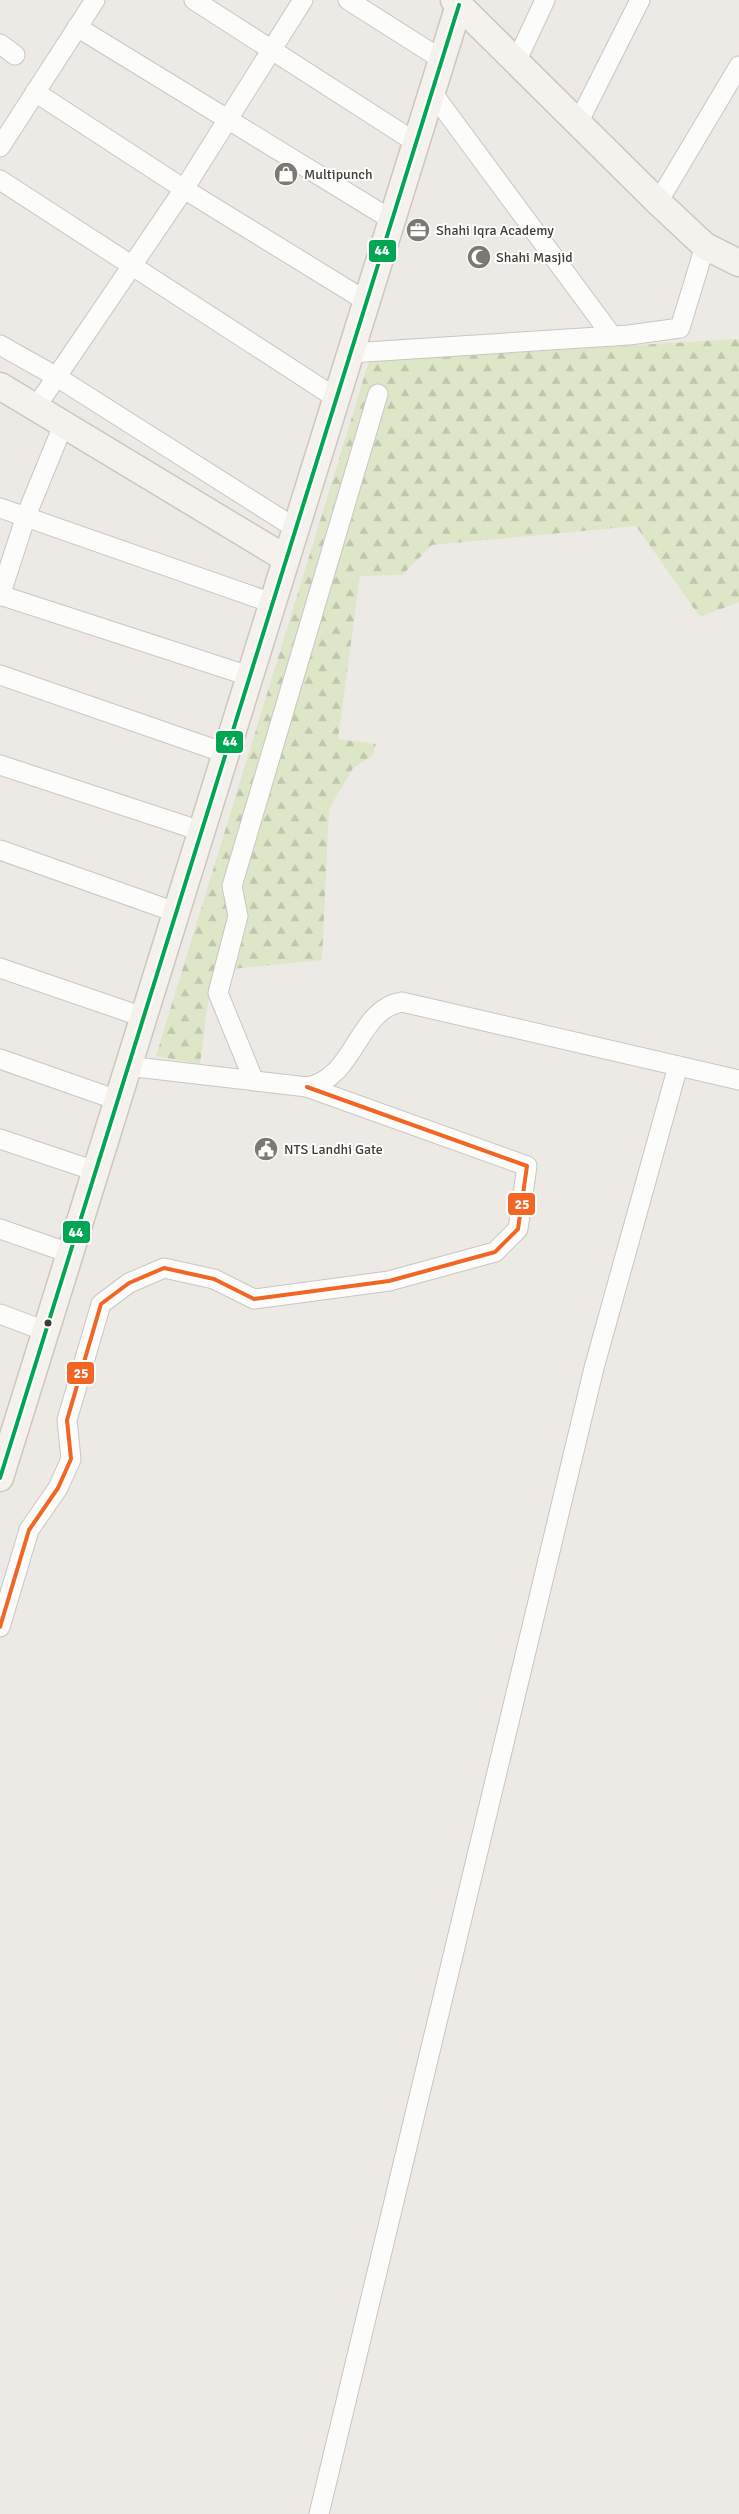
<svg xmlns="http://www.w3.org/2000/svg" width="739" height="2514" viewBox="0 0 739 2514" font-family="Signika,sans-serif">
<defs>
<pattern id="forest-firs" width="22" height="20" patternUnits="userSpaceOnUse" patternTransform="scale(1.25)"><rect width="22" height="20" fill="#dde6c7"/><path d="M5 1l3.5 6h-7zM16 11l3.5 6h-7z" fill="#bfc6ac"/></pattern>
</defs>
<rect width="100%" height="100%" fill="#edeae6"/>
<path fill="url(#forest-firs)" d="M 739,339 L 739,602 L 700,617 L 636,526 L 432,545 L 402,575 L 360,576 L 338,739 L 376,744 L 372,756 L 353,768 L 329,809 L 322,960 L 212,971 L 200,1064 L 156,1056 L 369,361 Z"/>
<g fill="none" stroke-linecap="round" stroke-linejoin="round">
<g stroke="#c9c6c2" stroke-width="21">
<g id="street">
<path d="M 194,0 L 415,142"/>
<path d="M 348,0 L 441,59"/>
<path d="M 77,27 L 392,220"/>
<path d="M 0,44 L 15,55"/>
<path d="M 516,62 L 545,0"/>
<path d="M 431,91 L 612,336"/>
<path d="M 35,92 L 184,189 L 366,301"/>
<path d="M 578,123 L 640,0"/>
<path d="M 0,147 L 95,0"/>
<path d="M 0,180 L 336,398"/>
<path d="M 658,202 L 739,66"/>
<path d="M 0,345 L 57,377 L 295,528"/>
<path d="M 350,353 L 629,335 L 680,328 L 705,246"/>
<path d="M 36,407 L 184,189 L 303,0"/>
<path d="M 0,508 L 272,603"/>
<path d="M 0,595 L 249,676"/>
<path d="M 0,596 L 26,516 L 64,423"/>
<path d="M 0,675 L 225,753"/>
<path d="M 0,765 L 201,831"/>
<path d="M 0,850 L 175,912"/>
<path d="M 0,968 L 143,1017"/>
<path d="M 0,1059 L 117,1100"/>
<path d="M 127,1066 L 307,1087 C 356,1078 357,1009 402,1002 L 739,1080"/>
<path d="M 254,1081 L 218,993 L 238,916 L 232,886 L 378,394"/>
<path d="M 0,1139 L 95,1171"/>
<path d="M 0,1229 L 69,1253"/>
<path d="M 0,1314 L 45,1331"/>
<path d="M 0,1627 L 29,1530 L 58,1488 L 71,1459 L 67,1420 L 101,1304 L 129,1283 L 164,1268 L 214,1279 L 254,1299 L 389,1281 L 495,1252 L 518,1229 L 527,1166 L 307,1087"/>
<path d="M 319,2514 L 594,1368 L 678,1066"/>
</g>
</g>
<g stroke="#ccc6be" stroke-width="29">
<g id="secondary">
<path d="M 454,0 L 658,202 L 705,246 L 739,263"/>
<path d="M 0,386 L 285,558"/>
<path d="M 0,1478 L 459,5"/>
</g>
</g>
<use href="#street" stroke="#fcfcfb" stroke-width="19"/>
<use href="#secondary" stroke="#f5f2ed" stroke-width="26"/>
<g stroke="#fff" stroke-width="8">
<path id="bus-1" d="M 0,1478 L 459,5"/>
</g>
<g stroke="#fff" stroke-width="8">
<path id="bus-2" d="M 0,1627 L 29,1530 L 58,1488 L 71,1459 L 67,1420 L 101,1304 L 129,1283 L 164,1268 L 214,1279 L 254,1299 L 389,1281 L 495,1252 L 518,1229 L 527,1166 L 307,1087"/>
</g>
<use href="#bus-1" stroke="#00a651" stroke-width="4"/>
<use href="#bus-2" stroke="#f26522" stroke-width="4"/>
</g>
<defs>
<g id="shop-disc" transform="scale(1.25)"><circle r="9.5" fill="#7d7872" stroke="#fff"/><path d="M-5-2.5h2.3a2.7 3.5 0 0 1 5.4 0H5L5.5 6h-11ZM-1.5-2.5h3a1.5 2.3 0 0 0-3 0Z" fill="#fff"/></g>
<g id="office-disc" transform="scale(1.25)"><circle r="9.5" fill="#7d7872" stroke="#fff"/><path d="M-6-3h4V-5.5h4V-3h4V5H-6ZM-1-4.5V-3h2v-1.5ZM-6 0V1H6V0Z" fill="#fff"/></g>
<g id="mosque-disc" transform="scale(1.25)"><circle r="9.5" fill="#7d7872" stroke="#fff"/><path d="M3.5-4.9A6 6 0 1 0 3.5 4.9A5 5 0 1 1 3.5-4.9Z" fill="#fff"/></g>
<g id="civic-disc" transform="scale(1.25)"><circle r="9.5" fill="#7d7872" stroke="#fff"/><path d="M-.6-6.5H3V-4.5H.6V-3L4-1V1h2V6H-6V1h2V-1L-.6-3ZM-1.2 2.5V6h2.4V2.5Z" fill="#fff"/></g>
</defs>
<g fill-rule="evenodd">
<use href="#shop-disc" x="286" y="174"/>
<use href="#office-disc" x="418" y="230"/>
<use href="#mosque-disc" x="479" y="257"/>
<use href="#civic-disc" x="266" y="1149"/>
</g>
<circle fill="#413b34" stroke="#fff" stroke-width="2" cx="48" cy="1323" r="4.5"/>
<g text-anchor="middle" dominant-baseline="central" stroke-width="4" stroke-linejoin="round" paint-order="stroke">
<g font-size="14" fill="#413b34" stroke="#fff" text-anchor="start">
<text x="304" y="174">Multipunch</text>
<text x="436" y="230">Shahi Iqra Academy</text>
<text x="496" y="257">Shahi Masjid</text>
<text x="284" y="1149">NTS Landhi Gate</text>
</g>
</g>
<g stroke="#fff" stroke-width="2">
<rect x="368" y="239" width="29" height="24" rx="5" fill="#00a651"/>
<rect x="215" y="730" width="29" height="24" rx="5" fill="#00a651"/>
<rect x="507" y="1192" width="29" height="24" rx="5" fill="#f26522"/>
<rect x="62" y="1220" width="29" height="24" rx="5" fill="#00a651"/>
<rect x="66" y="1361" width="29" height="24" rx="5" fill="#f26522"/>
</g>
<g font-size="14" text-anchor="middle" font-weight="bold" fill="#fff">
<text x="382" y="255">44</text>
<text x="230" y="746">44</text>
<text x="522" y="1209">25</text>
<text x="76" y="1237">44</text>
<text x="81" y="1378">25</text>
</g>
</svg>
